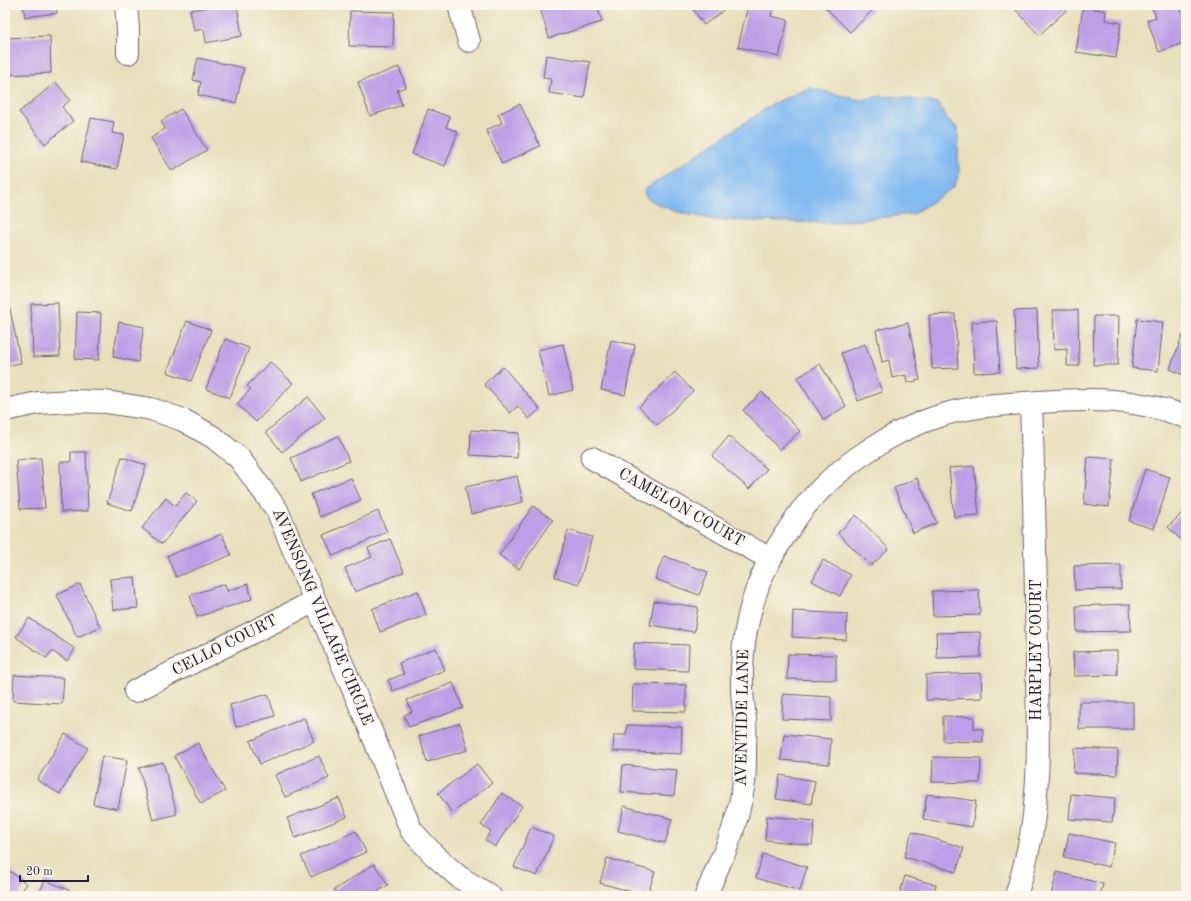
<svg xmlns="http://www.w3.org/2000/svg" width="1191" height="901" viewBox="0 0 1191 901" font-family="'Old Standard TT',serif">
<rect width="100%" height="100%" fill="#fbf7ec"/>
<filter id="ink" filterUnits="userSpaceOnUse"><feTurbulence type="fractalNoise" baseFrequency=".025" numOctaves="2"/><feDisplacementMap in="SourceGraphic" scale="8" xChannelSelector="R" yChannelSelector="G"/><feConvolveMatrix kernelMatrix="1 2 1 2 8 2 1 2 1" color-interpolation-filters="sRGB"/></filter>
<filter id="wash" filterUnits="userSpaceOnUse"><feTurbulence type="fractalNoise" baseFrequency=".012" numOctaves="4" result="noise"/><feDisplacementMap in="SourceGraphic" scale="16" xChannelSelector="R" yChannelSelector="G"/><feGaussianBlur stdDeviation="0.9" result="paint"/><feColorMatrix in="noise" values="0 0 0 0 0 0 0 0 0 0 0 0 0 0 0 0 0 1.4 0 .05"/><feComposite in="paint" operator="in"/></filter>
<g filter="url(#wash)">
<rect width="100%" height="100%" fill="#e9dfbc"/>
<path fill="#82baf2" stroke="#526e96" d="M 809,88 L 861,100 L 881,96 L 897,97 L 938,103 L 947,119 L 958,128 L 958,151 L 959,174 L 954,187 L 913,214 L 830,223 L 716,220 L 678,212 L 657,204 L 646,197 L 644,190 L 653,184 L 774,103 Z"/>
<g id="blocks">
<g fill="#be9ee7">
<path d="M 23,5 L 56,5 L 57,13 L 25,17 Z"/>
<path d="M 219,5 L 237,5 L 242,36 L 206,43 L 204,29 L 194,31 L 190,10 Z"/>
<path d="M 539,5 L 597,5 L 602,22 L 549,38 Z"/>
<path d="M 690,5 L 728,5 L 729,6 L 704,25 Z"/>
<path d="M 748,5 L 763,5 L 773,7 L 771,16 L 788,20 L 779,57 L 738,47 Z"/>
<path d="M 823,5 L 871,5 L 874,9 L 850,32 Z"/>
<path d="M 1020,5 L 1070,5 L 1071,6 L 1039,35 L 1015,9 Z"/>
<path d="M 1151,5 L 1179,5 L 1186,23 L 1186,42 L 1159,52 L 1147,20 L 1156,17 Z"/>
<path d="M 1083,7 L 1106,11 L 1105,20 L 1121,23 L 1116,58 L 1076,52 Z"/>
<path d="M 350,11 L 394,12 L 393,47 L 349,46 Z"/>
<path d="M 50,36 L 51,73 L 5,75 L 5,58 L 7,58 L 6,38 Z"/>
<path d="M 546,55 L 590,62 L 584,98 L 549,93 L 551,79 L 543,78 Z"/>
<path d="M 198,58 L 244,68 L 236,103 L 198,95 L 201,82 L 193,80 Z"/>
<path d="M 399,67 L 406,87 L 397,90 L 402,105 L 370,116 L 358,82 Z"/>
<path d="M 56,82 L 70,100 L 62,107 L 73,121 L 45,144 L 19,112 Z"/>
<path d="M 520,104 L 540,146 L 502,164 L 486,130 L 502,123 L 498,114 Z"/>
<path d="M 181,109 L 207,150 L 172,171 L 151,138 L 165,129 L 161,121 Z"/>
<path d="M 428,109 L 450,117 L 446,127 L 458,132 L 445,166 L 412,154 Z"/>
<path d="M 91,118 L 114,122 L 112,133 L 124,135 L 117,169 L 81,162 Z"/>
<path d="M 58,303 L 60,356 L 33,357 L 31,304 Z"/>
<path d="M 10,309 L 21,363 L 5,366 L 5,310 Z"/>
<path d="M 1037,310 L 1039,368 L 1016,369 L 1014,311 Z"/>
<path d="M 1053,310 L 1078,310 L 1079,366 L 1067,366 L 1067,349 L 1054,350 Z"/>
<path d="M 77,312 L 101,313 L 99,360 L 75,359 Z"/>
<path d="M 955,314 L 958,368 L 932,369 L 929,315 Z"/>
<path d="M 1094,316 L 1119,316 L 1118,365 L 1093,365 Z"/>
<path d="M 1137,319 L 1163,322 L 1158,371 L 1132,368 Z"/>
<path d="M 187,321 L 211,330 L 191,381 L 167,372 Z"/>
<path d="M 997,321 L 1000,372 L 974,373 L 972,322 Z"/>
<path d="M 119,322 L 144,327 L 138,362 L 113,357 Z"/>
<path d="M 908,323 L 920,380 L 907,383 L 906,375 L 892,378 L 889,360 L 882,362 L 876,330 Z"/>
<path d="M 1182,336 L 1186,338 L 1186,376 L 1170,369 Z"/>
<path d="M 225,339 L 249,348 L 230,398 L 206,389 Z"/>
<path d="M 611,340 L 635,345 L 625,395 L 601,390 Z"/>
<path d="M 563,344 L 573,390 L 549,396 L 538,350 Z"/>
<path d="M 865,344 L 882,392 L 858,401 L 841,353 Z"/>
<path d="M 270,362 L 293,383 L 256,422 L 237,404 L 251,389 L 247,386 Z"/>
<path d="M 820,364 L 846,406 L 824,420 L 797,378 Z"/>
<path d="M 503,367 L 540,409 L 529,419 L 518,406 L 510,413 L 484,384 Z"/>
<path d="M 675,372 L 693,391 L 657,425 L 639,407 Z"/>
<path d="M 762,392 L 800,431 L 780,450 L 743,410 Z"/>
<path d="M 308,397 L 325,418 L 282,452 L 266,432 Z"/>
<path d="M 471,430 L 519,433 L 517,458 L 470,455 Z"/>
<path d="M 338,436 L 349,461 L 301,482 L 291,458 Z"/>
<path d="M 729,436 L 767,469 L 749,489 L 712,456 Z"/>
<path d="M 71,452 L 86,452 L 88,511 L 61,512 L 60,462 L 71,462 Z"/>
<path d="M 122,457 L 146,465 L 132,511 L 107,503 Z"/>
<path d="M 1088,457 L 1114,459 L 1109,507 L 1084,504 Z"/>
<path d="M 41,458 L 45,508 L 20,509 L 16,460 Z"/>
<path d="M 974,466 L 979,515 L 954,517 L 949,468 Z"/>
<path d="M 1145,469 L 1170,477 L 1154,529 L 1129,521 Z"/>
<path d="M 517,476 L 523,502 L 471,514 L 465,487 Z"/>
<path d="M 351,478 L 361,500 L 320,517 L 311,494 Z"/>
<path d="M 917,478 L 937,523 L 913,533 L 894,488 Z"/>
<path d="M 186,493 L 197,501 L 162,544 L 142,528 L 166,498 L 175,506 Z"/>
<path d="M 533,506 L 553,520 L 519,569 L 499,555 Z"/>
<path d="M 1186,509 L 1186,545 L 1168,527 Z"/>
<path d="M 378,511 L 387,532 L 333,556 L 323,535 Z"/>
<path d="M 856,515 L 889,549 L 871,566 L 838,533 Z"/>
<path d="M 568,530 L 592,537 L 579,584 L 555,577 Z"/>
<path d="M 222,534 L 231,555 L 176,577 L 167,556 Z"/>
<path d="M 390,539 L 404,572 L 355,592 L 345,568 L 372,557 L 368,548 Z"/>
<path d="M 664,556 L 708,572 L 699,595 L 655,579 Z"/>
<path d="M 823,560 L 851,575 L 840,596 L 812,581 Z"/>
<path d="M 1121,565 L 1121,589 L 1075,590 L 1074,566 Z"/>
<path d="M 135,577 L 138,608 L 113,610 L 110,579 Z"/>
<path d="M 80,584 L 100,627 L 77,637 L 57,595 Z"/>
<path d="M 225,584 L 227,591 L 248,584 L 252,599 L 197,617 L 190,595 Z"/>
<path d="M 979,590 L 980,615 L 933,616 L 932,591 Z"/>
<path d="M 418,591 L 426,615 L 380,632 L 372,609 Z"/>
<path d="M 654,601 L 698,607 L 694,632 L 650,625 Z"/>
<path d="M 1130,604 L 1131,631 L 1077,632 L 1076,606 Z"/>
<path d="M 793,611 L 847,614 L 846,640 L 792,637 Z"/>
<path d="M 29,618 L 75,649 L 67,661 L 52,651 L 46,658 L 16,637 Z"/>
<path d="M 980,632 L 981,657 L 937,658 L 936,633 Z"/>
<path d="M 634,643 L 689,645 L 688,671 L 633,669 Z"/>
<path d="M 436,648 L 445,670 L 393,691 L 388,680 L 404,674 L 399,663 Z"/>
<path d="M 1117,651 L 1117,675 L 1074,676 L 1073,652 Z"/>
<path d="M 788,654 L 836,655 L 836,680 L 787,679 Z"/>
<path d="M 981,673 L 982,698 L 926,700 L 926,675 Z"/>
<path d="M 14,675 L 64,678 L 62,704 L 13,701 Z"/>
<path d="M 453,683 L 463,708 L 409,727 L 404,715 L 412,712 L 407,700 Z"/>
<path d="M 633,684 L 686,685 L 686,712 L 632,711 Z"/>
<path d="M 268,694 L 275,716 L 236,727 L 230,705 Z"/>
<path d="M 783,694 L 831,697 L 831,721 L 782,719 Z"/>
<rect x="1079" y="702" width="54" height="27"/>
<path d="M 943,716 L 974,717 L 974,729 L 983,729 L 983,742 L 943,741 Z"/>
<path d="M 304,718 L 314,741 L 260,764 L 250,741 Z"/>
<path d="M 460,723 L 468,750 L 427,762 L 419,736 Z"/>
<path d="M 627,725 L 682,727 L 681,754 L 613,751 L 614,735 L 626,735 Z"/>
<path d="M 65,734 L 88,748 L 60,794 L 37,780 Z"/>
<path d="M 784,734 L 831,739 L 829,764 L 781,760 Z"/>
<path d="M 198,743 L 225,791 L 201,804 L 174,756 Z"/>
<path d="M 1075,748 L 1118,750 L 1117,775 L 1073,773 Z"/>
<path d="M 102,756 L 127,760 L 118,809 L 93,804 Z"/>
<path d="M 319,756 L 329,778 L 285,797 L 275,775 Z"/>
<path d="M 933,757 L 981,758 L 980,783 L 932,782 Z"/>
<path d="M 163,762 L 177,814 L 153,820 L 139,768 Z"/>
<path d="M 477,764 L 492,783 L 452,813 L 438,793 Z"/>
<path d="M 623,765 L 677,770 L 674,796 L 621,792 Z"/>
<path d="M 780,775 L 815,781 L 811,804 L 776,799 Z"/>
<path d="M 502,793 L 522,806 L 495,847 L 485,840 L 491,831 L 481,825 Z"/>
<path d="M 927,794 L 976,801 L 972,827 L 923,819 Z"/>
<path d="M 1071,794 L 1115,798 L 1112,822 L 1069,819 Z"/>
<path d="M 339,798 L 347,817 L 295,838 L 287,818 Z"/>
<path d="M 624,806 L 672,819 L 665,843 L 618,831 Z"/>
<path d="M 767,816 L 815,821 L 812,845 L 765,840 Z"/>
<path d="M 531,827 L 554,836 L 537,876 L 514,867 Z"/>
<path d="M 356,831 L 366,852 L 311,877 L 301,856 Z"/>
<path d="M 912,832 L 964,848 L 956,872 L 904,857 Z"/>
<path d="M 1069,833 L 1115,843 L 1109,867 L 1064,857 Z"/>
<path d="M 763,854 L 807,867 L 800,891 L 756,878 Z"/>
<path d="M 607,858 L 655,872 L 647,896 L 600,883 Z"/>
<path d="M 374,864 L 388,885 L 371,896 L 338,896 L 334,890 Z"/>
<path d="M 7,869 L 27,884 L 18,896 L 5,896 L 5,872 Z"/>
<path d="M 1057,872 L 1103,884 L 1100,896 L 1051,896 Z"/>
<path d="M 905,876 L 936,885 L 933,893 L 943,896 L 899,896 Z"/>
<path d="M 45,880 L 69,890 L 66,896 L 38,896 Z"/>
</g>
</g>
</g>
<g filter="url(#ink)">
<use href="#blocks" fill-opacity="0" stroke="#686468" stroke-width="1"/>
<g fill="none" stroke-linecap="round" stroke-linejoin="round">
<g stroke="#686468" stroke-width="24">
<g id="minor">
<path d="M 126,5 L 128,29 L 128,53"/>
<path d="M 459,5 L 469,41"/>
<path d="M 5,410 L 38,403 L 72,401 L 106,402 L 151,409 L 183,420 L 213,437 L 239,458 L 277,510 L 315,601 L 369,726 L 411,830 L 434,855 L 459,877 L 490,896"/>
<path d="M 592,458 L 770,559"/>
<path d="M 135,691 L 315,601"/>
<path d="M 706,896 C 712,879 720,863 727,846 C 735,826 741,804 744,782 C 745,773 745,763 745,753 C 745,742 746,731 745,720 C 744,709 742,698 742,687 C 741,654 746,620 757,589 C 763,571 773,554 783,538 C 789,529 795,519 802,510 C 842,460 909,418 973,408 C 994,404 1017,404 1039,402 C 1091,398 1137,398 1186,417"/>
<path d="M 1016,896 C 1025,866 1033,835 1035,804 C 1040,757 1037,710 1037,663 C 1036,576 1034,489 1031,403"/>
</g>
</g>
<use href="#minor" stroke="#fff" stroke-width="22"/>
</g>
</g>
<g text-anchor="middle" dominant-baseline="central" stroke-width="4" stroke-linejoin="round" paint-order="stroke">
<g font-size="16" fill="#22223b" stroke="#fbf7ec">
<text transform="translate(681 508) rotate(30)">CAMELON COURT</text>
<text transform="translate(322 617) rotate(67)">AVENSONG VILLAGE CIRCLE</text>
<text transform="translate(225 646) rotate(-27)">CELLO COURT</text>
<text transform="translate(1037 650) rotate(-90)">HARPLEY COURT</text>
<text transform="translate(743 718) rotate(-89)">AVENTIDE LANE</text>
</g>
</g>
<rect width="1191" height="901" fill="none" stroke="#fbf7ec" stroke-width="20"/>
<path d="M20 875v6h68v-6" fill="none" stroke="#22223b" stroke-width="2"/>
<text x="26" y="875" font-size="12" fill="#22223b" stroke="#fbf7ec" stroke-width="3" paint-order="stroke">20 m</text>
</svg>
